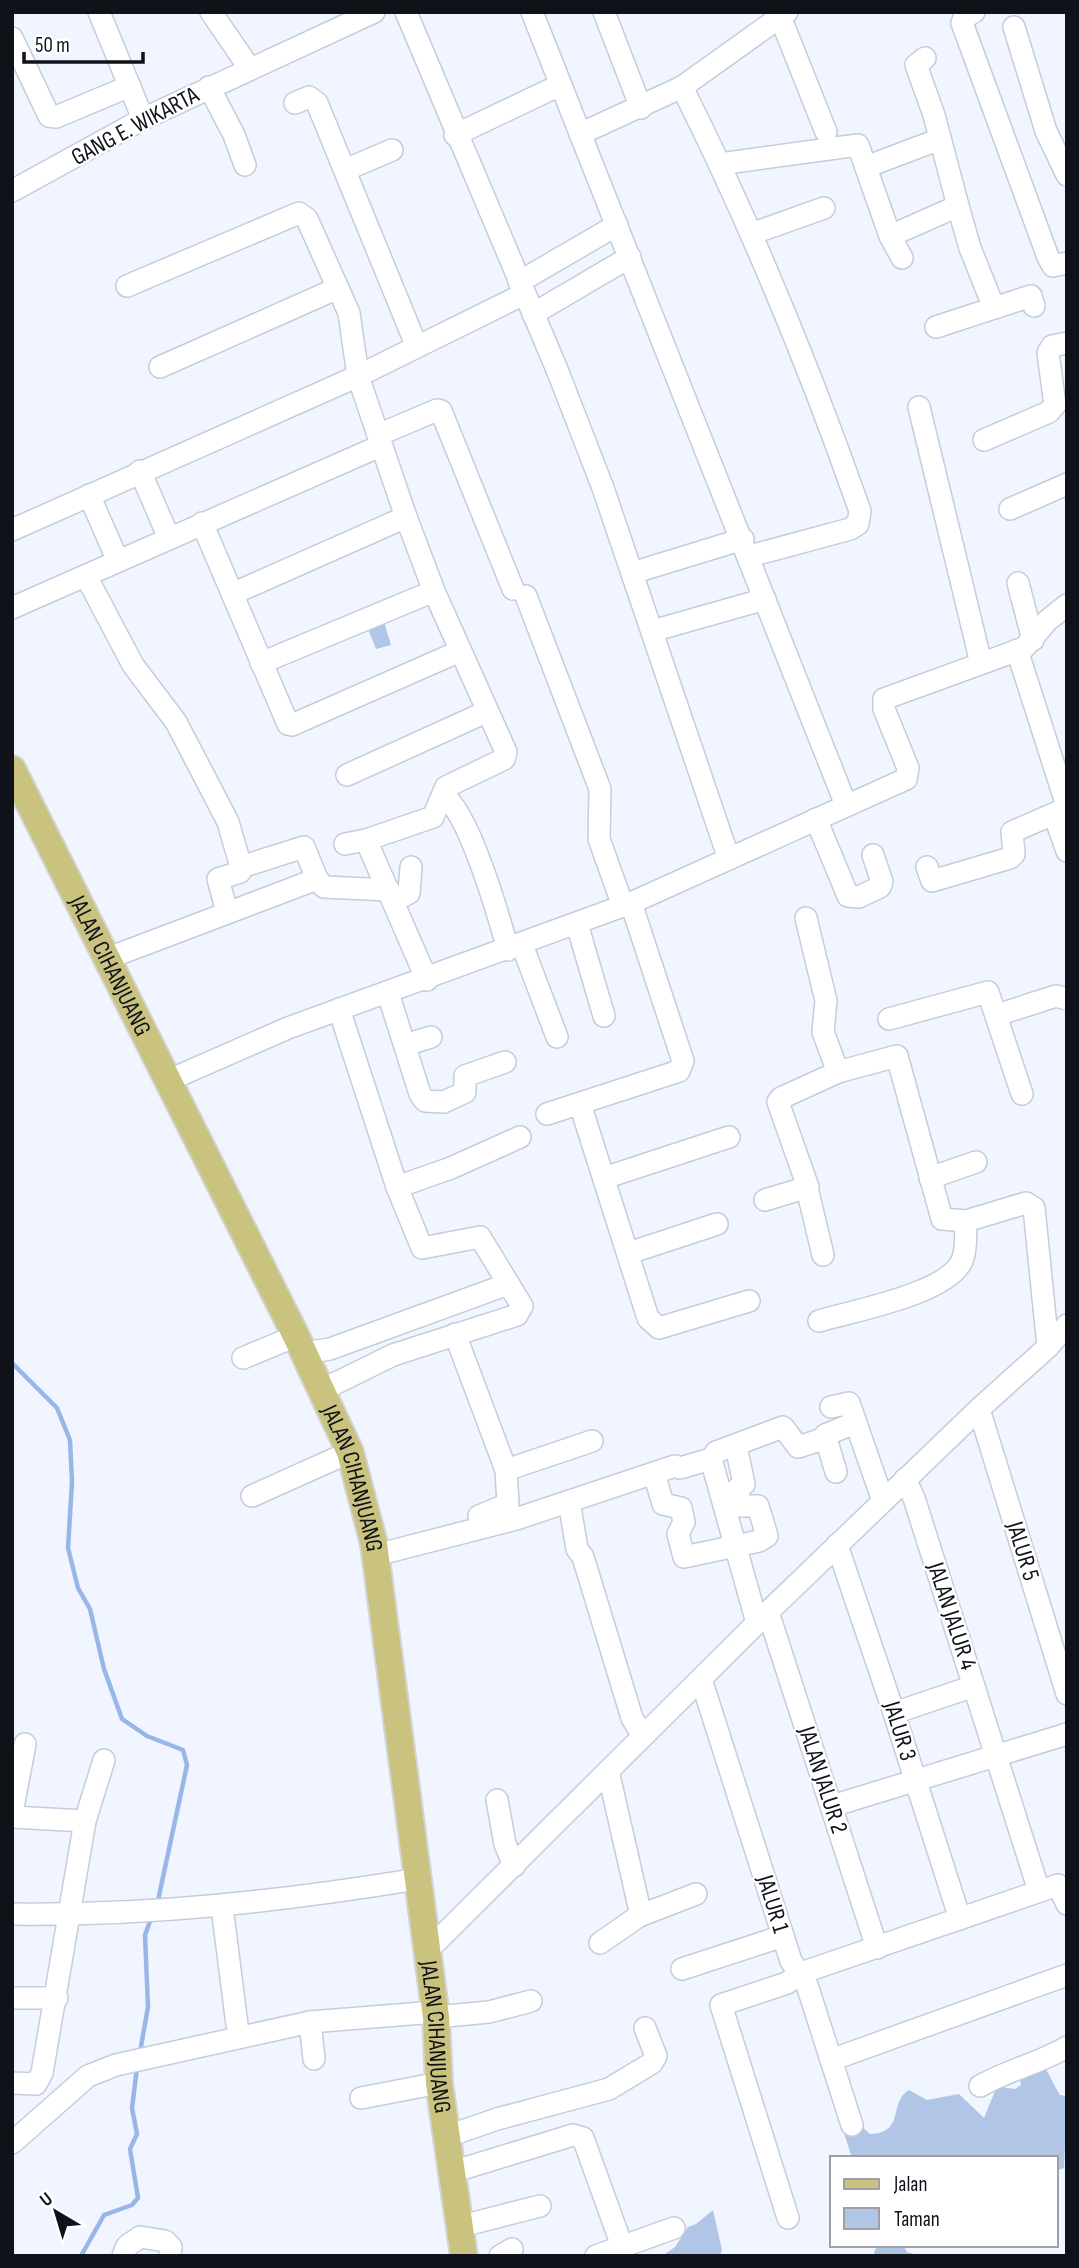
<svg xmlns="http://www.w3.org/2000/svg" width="1079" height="2268" viewBox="0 0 1079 2268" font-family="'Sofia Sans Condensed',sans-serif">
<rect width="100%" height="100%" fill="#f0f5ff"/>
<g fill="#b1c6e7">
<path d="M 384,622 L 391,645 L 376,649 L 368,629 Z"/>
<path d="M 1025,2053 C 1044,2056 1051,2081 1060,2095 L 1067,2096 L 1064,2168 L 1056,2171 L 1056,2158 L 852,2158 L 842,2127 L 856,2121 L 870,2134 C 906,2133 888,2102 909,2090 L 927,2100 L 959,2094 L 984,2118 L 995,2091 L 1001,2087 L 1015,2089 L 1021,2085 L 1015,2059 Z"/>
<path d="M 713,2210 L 722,2250 L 720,2256 L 662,2256 L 675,2247 L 688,2227 L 696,2224 Z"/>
<path d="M 877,2245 L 903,2245 L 907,2252 L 921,2256 L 873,2256 Z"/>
</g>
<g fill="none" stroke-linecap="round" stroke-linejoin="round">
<g stroke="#98b6e8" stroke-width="4.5">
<path d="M 12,1363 L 57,1408 L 70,1440 L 72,1482 L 68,1548 L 78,1588 L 90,1609 L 104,1669 L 122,1719 L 147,1736 L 183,1750 L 187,1765 L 157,1905"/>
<path d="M 140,2052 L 148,2007 L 145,1935 L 152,1916"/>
<path d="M 81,2256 L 104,2215 L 132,2205 L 138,2198 L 130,2149 L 137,2134 L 132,2108 L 137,2068"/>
</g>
<g stroke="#c4cddc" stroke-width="24">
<g id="minor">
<path d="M 99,12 L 143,119"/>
<path d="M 211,12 L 250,69"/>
<path d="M 406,12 L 558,372 L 603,488 L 729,859"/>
<path d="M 532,12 L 846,805"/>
<path d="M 604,12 L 641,108"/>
<path d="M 974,12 L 964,18 L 962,23 L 1048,257 L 1053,266 L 1067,263"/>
<path d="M 781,19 L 826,132"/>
<path d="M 1014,27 L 1046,131 L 1067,175"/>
<path d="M 12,38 L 49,116 L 56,117 L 130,86"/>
<path d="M 925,58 L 916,65 L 934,115 L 958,206"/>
<path d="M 209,87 L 234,135 L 245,165"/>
<path d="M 682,87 C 751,225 809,366 860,511 L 858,524 L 850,529 L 750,556"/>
<path d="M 295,103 L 309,97 L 317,103 L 417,347"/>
<path d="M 580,134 L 682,87 L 787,12"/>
<path d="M 455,135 L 560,85"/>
<path d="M 720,164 L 858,145 L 890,236 L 902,258"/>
<path d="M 866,167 L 940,139"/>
<path d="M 345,170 L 392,150"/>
<path d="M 12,191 L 143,119 L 374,12"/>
<path d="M 751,234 L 824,208"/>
<path d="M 890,236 L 958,206 L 970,248 L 994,308"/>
<path d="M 519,282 L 617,225"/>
<path d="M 127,286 L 299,213 L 307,219 L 349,313 L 358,376 L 406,517 L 434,591 L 506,752 L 504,759 L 446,787 L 433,817 L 366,840 L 345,844"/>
<path d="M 533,314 L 630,257"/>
<path d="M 936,327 L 1031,296 L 1034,306"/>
<path d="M 160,367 L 338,288"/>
<path d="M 919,407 L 981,663"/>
<path d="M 378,435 L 437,410 L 441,411 L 513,589"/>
<path d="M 984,440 L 1049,412 L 1055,405 L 1048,353 L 1052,346 L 1067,343"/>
<path d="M 140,471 L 169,538"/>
<path d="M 89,495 L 118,561"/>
<path d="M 1010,509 L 1067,484"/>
<path d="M 202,523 L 288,724 L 292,725 L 460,651"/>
<path d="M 12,530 L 358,376 L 524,294"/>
<path d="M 632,573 L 743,539"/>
<path d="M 86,576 L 133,665 L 176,722 L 228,822 L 241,867"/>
<path d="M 1018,583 L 1033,640"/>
<path d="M 232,594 L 406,517"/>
<path d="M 526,596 L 600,789 L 599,839 L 623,906"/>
<path d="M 12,608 L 380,446"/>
<path d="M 652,631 L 765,599"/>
<path d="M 1017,650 L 1067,806"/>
<path d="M 261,663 L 434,591"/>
<path d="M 347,775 L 486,712"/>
<path d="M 443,795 C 469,812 499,917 508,950"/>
<path d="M 1054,814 L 1067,851"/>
<path d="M 816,819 L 848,896 L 859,897 L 880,887 L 882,882 L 873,855"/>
<path d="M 366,840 L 427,980"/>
<path d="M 927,867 L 932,881 L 1010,858 L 1014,854 L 1012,832 L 1067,808"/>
<path d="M 317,879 L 324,887 L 389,890"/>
<path d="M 394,901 L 409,893 L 411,867"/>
<path d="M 806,918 L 826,1001 L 823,1032 L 838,1072"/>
<path d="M 577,924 L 604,1016"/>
<path d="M 522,945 L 557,1037"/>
<path d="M 106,959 L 317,879 L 304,847 L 241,867 L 240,872 L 218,879 L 227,912"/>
<path d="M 388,993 L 420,1094 L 425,1101 L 444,1102 L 465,1092 L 465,1076 L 505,1062"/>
<path d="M 997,1015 L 1056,996 L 1067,999"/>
<path d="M 889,1019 L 988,992 L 1022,1094"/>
<path d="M 405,1045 L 431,1037"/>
<path d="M 167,1081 L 288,1028 L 631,903 L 906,779 L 908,768 L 884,709 L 884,699 L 1024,648 L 1048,620 L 1067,605"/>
<path d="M 580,1104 L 648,1318 L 659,1328 L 749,1301"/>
<path d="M 547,1114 L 679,1071 L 683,1061 L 631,903"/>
<path d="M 604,1178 L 729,1137"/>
<path d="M 930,1178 L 976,1162"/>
<path d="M 397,1187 L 451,1168 L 520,1137"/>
<path d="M 807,1188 L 823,1255"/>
<path d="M 765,1200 L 808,1187 L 778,1102 L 781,1098 L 838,1072 L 897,1056 L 942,1219 L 966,1221 L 1026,1203 L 1034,1208 L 1048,1347"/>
<path d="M 629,1253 L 717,1224"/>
<path d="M 819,1321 C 852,1311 953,1293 963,1258 C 967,1247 965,1232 966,1221"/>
<path d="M 455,1334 L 506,1470 L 508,1504 L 479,1516"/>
<path d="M 304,1353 L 330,1349 L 508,1284"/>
<path d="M 243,1358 L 296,1336"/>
<path d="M 322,1390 L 393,1355 L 517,1315 L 522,1306 L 480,1237 L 422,1248 L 397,1187 L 339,1009"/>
<path d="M 831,1407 L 849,1403 L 883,1501"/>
<path d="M 979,1409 L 1067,1694"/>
<path d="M 711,1459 L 757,1623"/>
<path d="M 506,1470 L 592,1441"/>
<path d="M 836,1472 L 825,1435 L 855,1423"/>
<path d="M 654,1473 L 663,1504 L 681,1508 L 684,1522 L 678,1534 L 684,1557 L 759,1541 L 767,1536 L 758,1506 L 741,1506 L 737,1489 L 744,1484 L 736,1446"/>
<path d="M 905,1479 L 914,1498 L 1039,1891"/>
<path d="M 252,1496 L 350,1452"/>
<path d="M 569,1501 L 577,1549 L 583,1557 L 632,1718 L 643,1736"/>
<path d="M 837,1545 L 894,1713 L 960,1919"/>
<path d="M 376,1555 L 516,1519 L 675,1466 L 680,1468 L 711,1459 L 716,1452 L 783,1427 L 798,1447 L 826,1438"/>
<path d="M 768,1612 L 877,1948"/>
<path d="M 701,1679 L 791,1961 L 807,1985 L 852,2125"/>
<path d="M 894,1713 L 974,1686"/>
<path d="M 497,1800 L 505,1844 L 514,1866"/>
<path d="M 832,1806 L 1067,1734"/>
<path d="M 12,1813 L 25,1744"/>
<path d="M 12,1817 L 85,1821"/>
<path d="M 222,1907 L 237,2025"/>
<path d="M 12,1914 C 149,1916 283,1901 418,1879"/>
<path d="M 639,1916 L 696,1894"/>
<path d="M 600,1943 L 639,1916 L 640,1911 L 608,1771"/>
<path d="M 425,1953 L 768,1612 L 979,1409 L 1048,1347 L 1067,1325"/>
<path d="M 682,1969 L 783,1936"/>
<path d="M 12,1998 L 57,1998"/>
<path d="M 436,2017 L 489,2012 L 531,2001"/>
<path d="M 310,2022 L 314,2059"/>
<path d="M 831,2060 L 1067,1975"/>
<path d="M 12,2083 L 36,2084 L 42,2073 L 85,1821 L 104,1760"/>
<path d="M 980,2086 C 1010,2069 1038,2064 1067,2047"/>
<path d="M 361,2098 L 439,2083"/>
<path d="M 448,2136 L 497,2119 L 609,2089 L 652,2063 L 656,2056 L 645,2028"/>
<path d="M 12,2143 L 88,2076 L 116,2065 L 310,2022 L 435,2012"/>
<path d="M 452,2172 L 573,2135 L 583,2138 L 622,2246"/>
<path d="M 788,2218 L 721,2005 L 787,1983 L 801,1973 L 1058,1885 L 1067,1904"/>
<path d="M 462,2226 L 540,2206"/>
<path d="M 123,2256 L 127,2246 L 140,2237 L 165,2241 L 171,2247 L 170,2256"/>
<path d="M 500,2256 L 512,2249"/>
<path d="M 596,2256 L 674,2228"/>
</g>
</g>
<g stroke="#d4d4d5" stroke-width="30">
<g id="major">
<path id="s1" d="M 12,769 L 296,1336 L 350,1452 L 374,1544 L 436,2017 L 439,2083 L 464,2256"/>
</g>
</g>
<use href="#minor" stroke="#fff" stroke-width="21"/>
<use href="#major" stroke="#cac27f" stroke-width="26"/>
</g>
<g text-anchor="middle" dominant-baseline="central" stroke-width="5" stroke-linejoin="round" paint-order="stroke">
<g font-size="24" fill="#0f1218" stroke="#fff">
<text transform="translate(135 126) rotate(-28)">GANG E. WIKARTA</text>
<text stroke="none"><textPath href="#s1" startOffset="220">JALAN CIHANJUANG</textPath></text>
<text stroke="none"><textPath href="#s1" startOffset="788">JALAN CIHANJUANG</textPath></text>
<text transform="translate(1023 1551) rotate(73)">JALUR 5</text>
<text transform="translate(952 1616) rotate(72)">JALAN JALUR 4</text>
<text transform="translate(900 1731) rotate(73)">JALUR 3</text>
<text transform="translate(823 1780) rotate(72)">JALAN JALUR 2</text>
<text transform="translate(773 1904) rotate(73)">JALUR 1</text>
<text stroke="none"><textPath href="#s1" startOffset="1354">JALAN CIHANJUANG</textPath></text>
</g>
</g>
<rect width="1079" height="2268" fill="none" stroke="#0f1218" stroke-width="28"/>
<rect x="830" y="2156" width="228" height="91" fill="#ffffff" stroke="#9fa0a3" stroke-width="2"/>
<rect x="844" y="2179" width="35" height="10" fill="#cac27f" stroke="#9fa0a3" stroke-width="2"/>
<text x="894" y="2191" font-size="21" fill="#0f1218">Jalan</text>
<rect x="844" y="2208" width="35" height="21" fill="#b1c6e7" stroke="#9fa0a3" stroke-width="2"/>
<text x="894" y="2226" font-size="21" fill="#0f1218">Taman</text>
<g transform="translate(56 2212) rotate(322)" stroke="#ffffff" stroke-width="5" paint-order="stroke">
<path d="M0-5L12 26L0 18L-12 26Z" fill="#0f1218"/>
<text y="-10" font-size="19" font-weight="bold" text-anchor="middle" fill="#0f1218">U</text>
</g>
<path d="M24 52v10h119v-10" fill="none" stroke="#0f1218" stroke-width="3.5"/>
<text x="35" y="52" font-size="21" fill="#0f1218" stroke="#ffffff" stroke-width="5" paint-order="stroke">50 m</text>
</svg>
